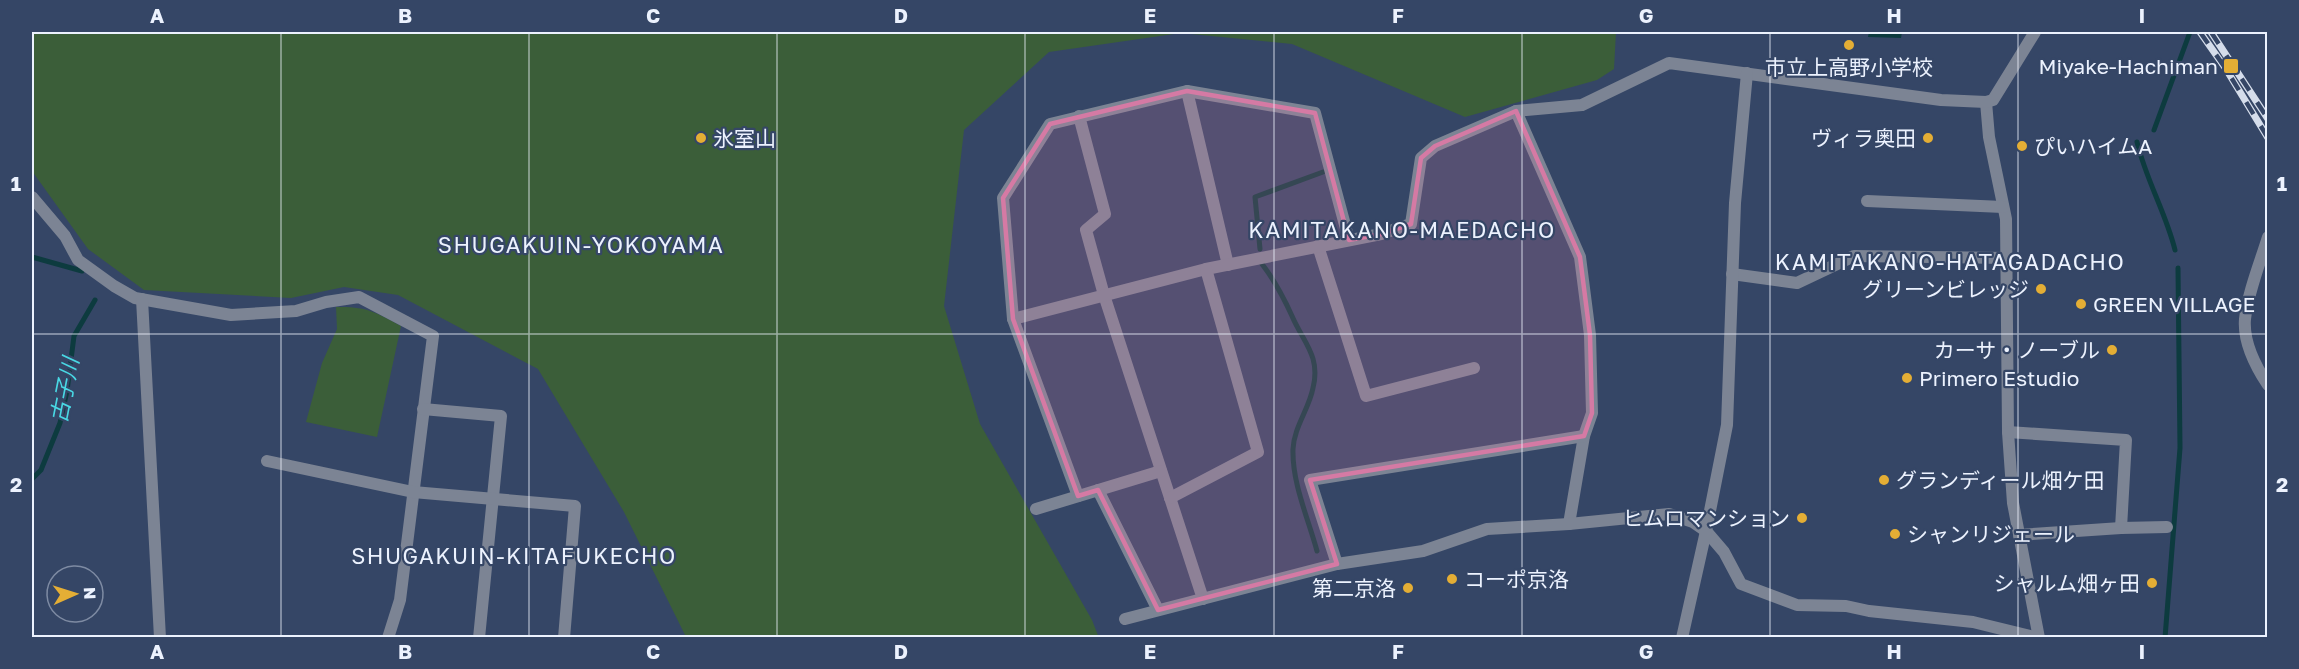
<svg xmlns="http://www.w3.org/2000/svg" width="2299" height="669" viewBox="0 0 2299 669" font-family="'Golos Text','Noto Sans JP',sans-serif">
<rect width="100%" height="100%" fill="#354666"/>
<g fill="#3b5e39">
<path d="M 32,32 L 1616,32 L 1614,69 L 1597,80 L 1465,117 L 1292,44 L 1181,33 L 1049,52 L 964,130 L 944,306 L 980,424 L 1092,620 L 1099,638 L 686,637 L 624,512 L 538,369 L 398,295 L 344,287 L 291,298 L 144,290 L 88,249 L 32,171 Z"/>
<path d="M 336,307 C 365,306 376,312 401,326 L 377,437 L 306,422 L 322,363 L 337,329 Z"/>
</g>
<path fill="#0d3b3f" d="M 1869,32 L 1902,32 L 1901,38 L 1868,37 Z"/>
<g fill="none" stroke-linecap="round" stroke-linejoin="round">
<g stroke="#0d3b3f" stroke-width="5">
<path d="M 2154,130 L 2190,32"/>
<path d="M 2137,142 C 2146,180 2166,213 2175,250"/>
<path d="M 1260,249 L 1255,197 L 1323,172"/>
<path d="M 32,257 L 82,271"/>
<path d="M 1262,264 C 1275,281 1283,296 1292,316 C 1303,342 1321,356 1313,388 C 1309,409 1294,427 1293,449 C 1292,483 1308,518 1317,551"/>
<path d="M 32,479 L 41,470 L 60,423 L 67,391 L 74,336 L 95,300"/>
<path d="M 2165,638 L 2180,448 L 2178,268"/>
</g>
<g stroke="#7c8494" stroke-width="12">
<path d="M 1187,91 L 1228,265"/>
<path d="M 1986,102 L 1989,137 L 2006,219 L 2008,432 L 2013,503 L 2039,638"/>
<path d="M 1516,111 L 1580,257 L 1590,335 L 1592,413 L 1584,436 L 1569,524"/>
<path d="M 1079,116 L 1105,214 L 1086,230 L 1104,295 L 1203,599"/>
<path d="M 32,197 L 65,236 L 78,260 L 114,286 L 135,298 L 231,315 L 296,311 L 326,302 L 359,297 L 433,336 L 400,600 L 388,638"/>
<path d="M 1867,201 L 2003,207"/>
<path d="M 2268,237 C 2260,263 2248,292 2245,319 C 2243,342 2256,367 2268,385"/>
<path d="M 1318,246 L 1366,396 L 1474,368"/>
<path d="M 1732,274 L 1797,283 L 1854,256 L 2007,258"/>
<path d="M 142,299 L 160,638"/>
<path d="M 1013,319 L 1206,269 L 1381,234 L 1411,224 L 1421,158 L 1435,146 L 1516,111 L 1582,105 L 1669,63 L 1941,100 L 1986,102 L 1993,100 L 2035,32"/>
<path d="M 423,409 L 501,416 L 479,638"/>
<path d="M 2008,432 L 2126,440 L 2121,528"/>
<path d="M 267,461 L 413,492 L 575,506 L 564,638"/>
<path d="M 1098,490 L 1158,610"/>
<path d="M 1078,496 L 1013,319 L 1003,198 L 1050,124 L 1187,91 L 1315,113 L 1349,240"/>
<path d="M 1170,498 L 1258,452 L 1206,269"/>
<path d="M 1036,509 L 1161,471"/>
<path d="M 2019,535 L 2121,528 L 2167,527"/>
<path d="M 1337,564 L 1310,480 L 1584,436"/>
<path d="M 1125,619 L 1337,564 L 1423,551 L 1487,529 L 1569,524 L 1669,514 L 1693,522 L 1706,531 L 1724,552 L 1741,584 L 1797,605 L 1846,606 L 1869,611 L 1973,622 L 2038,638"/>
<path d="M 1682,638 L 1706,531 L 1727,425 L 1735,203 L 1747,73"/>
</g>
<g stroke="#d5ddeb" stroke-width="7">
<g id="rail">
<path d="M 2200,32 L 2226,69 L 2268,138"/>
<path d="M 2211,32 L 2268,119"/>
</g>
</g>
<use href="#rail" stroke="#354666" stroke-width="4.5" stroke-dasharray="14" stroke-linecap="butt"/>
</g>
<path fill="#d57aa4" fill-opacity="0.2" stroke="#d57aa4" stroke-width="4.5" stroke-linejoin="round" d="M 1187,91 L 1315,113 L 1349,240 L 1381,234 L 1411,224 L 1421,158 L 1435,146 L 1516,111 L 1580,257 L 1590,335 L 1592,413 L 1584,436 L 1310,480 L 1337,564 L 1158,610 L 1098,490 L 1078,496 L 1013,319 L 1003,198 L 1050,124 Z"/>
<path fill="none" stroke="#ecf2fe" stroke-width="1.5" stroke-opacity="0.55" d="M 281,32 L 281,638M 529,32 L 529,638M 777,32 L 777,638M 1025,32 L 1025,638M 1274,32 L 1274,638M 1522,32 L 1522,638M 1770,32 L 1770,638M 2018,32 L 2018,638M 32,334 L 2268,334"/>
<g fill="#e4ae35" stroke="#354666" stroke-width="2">
<circle cx="1849" cy="45" r="6"/>
<rect x="2223" y="58" width="16" height="16" rx="3"/>
<circle cx="701" cy="138" r="6"/>
<circle cx="1928" cy="138" r="6"/>
<circle cx="2022" cy="146" r="6"/>
<circle cx="2041" cy="289" r="6"/>
<circle cx="2081" cy="304" r="6"/>
<circle cx="2112" cy="350" r="6"/>
<circle cx="1907" cy="378" r="6"/>
<circle cx="1884" cy="480" r="6"/>
<circle cx="1802" cy="518" r="6"/>
<circle cx="1895" cy="534" r="6"/>
<circle cx="1452" cy="579" r="6"/>
<circle cx="2152" cy="583" r="6"/>
<circle cx="1408" cy="588" r="6"/>
</g>
<g text-anchor="middle" dominant-baseline="central" stroke-width="4.5" stroke-linejoin="round" paint-order="stroke">
<g font-size="21" fill="#ecf2fe" stroke="#354666" text-anchor="end">
<text x="2218" y="66">Miyake-Hachiman</text>
<text x="1849" y="67" text-anchor="middle">市立上高野小学校</text>
<text x="713" y="138" text-anchor="start">氷室山</text>
<text x="1916" y="138">ヴィラ奥田</text>
<text x="2034" y="146" text-anchor="start">ぴいハイムA</text>
<text x="2029" y="289">グリーンビレッジ</text>
<text x="2093" y="304" text-anchor="start">GREEN VILLAGE</text>
<text x="2100" y="350">カーサ・ノーブル</text>
<text x="1919" y="378" text-anchor="start">Primero Estudio</text>
<text x="1896" y="480" text-anchor="start">グランディール畑ケ田</text>
<text x="1790" y="518">ヒムロマンション</text>
<text x="1907" y="534" text-anchor="start">シャンリジェール</text>
<text x="1464" y="579" text-anchor="start">コーポ京洛</text>
<text x="2140" y="583">シャルム畑ヶ田</text>
<text x="1396" y="588">第二京洛</text>
</g>
<g font-size="22" letter-spacing="1.5" fill="#ecf2fe" stroke="#354666">
<text x="1402" y="229">KAMITAKANO-MAEDACHO</text>
<text x="581" y="244">SHUGAKUIN-YOKOYAMA</text>
<text x="1950" y="261">KAMITAKANO-HATAGADACHO</text>
<text x="514" y="555">SHUGAKUIN-KITAFUKECHO</text>
</g>
<g font-size="22" font-style="italic" fill="#49d8e4" stroke="#354666">
<text transform="translate(64 390) rotate(-79)">古子川</text>
</g>
</g>
<rect width="2299" height="669" fill="none" stroke="#354666" stroke-width="66"/>
<g transform="translate(75 594) rotate(87)"><circle r="28" fill="#354666" stroke="#7e8ba3" stroke-width="1.5"/>
<path d="M0-4.5L10 22L0 15L-10 22Z" fill="#e4ae35"/>
<text y="-9" font-size="16" font-weight="bold" text-anchor="middle" fill="#ecf2fe">N</text>
</g>
<rect x="33" y="33" width="2233" height="603" fill="none" stroke="#ecf2fe" stroke-width="2"/>
<g font-size="20" text-anchor="middle" font-weight="bold" fill="#ecf2fe">
<text x="157" y="23">A</text>
<text x="405" y="23">B</text>
<text x="653" y="23">C</text>
<text x="901" y="23">D</text>
<text x="1150" y="23">E</text>
<text x="1398" y="23">F</text>
<text x="1646" y="23">G</text>
<text x="1894" y="23">H</text>
<text x="2142" y="23">I</text>
<text x="16" y="191">1</text>
<text x="2282" y="191">1</text>
<text x="16" y="492">2</text>
<text x="2282" y="492">2</text>
<text x="157" y="659">A</text>
<text x="405" y="659">B</text>
<text x="653" y="659">C</text>
<text x="901" y="659">D</text>
<text x="1150" y="659">E</text>
<text x="1398" y="659">F</text>
<text x="1646" y="659">G</text>
<text x="1894" y="659">H</text>
<text x="2142" y="659">I</text>
</g>
</svg>
